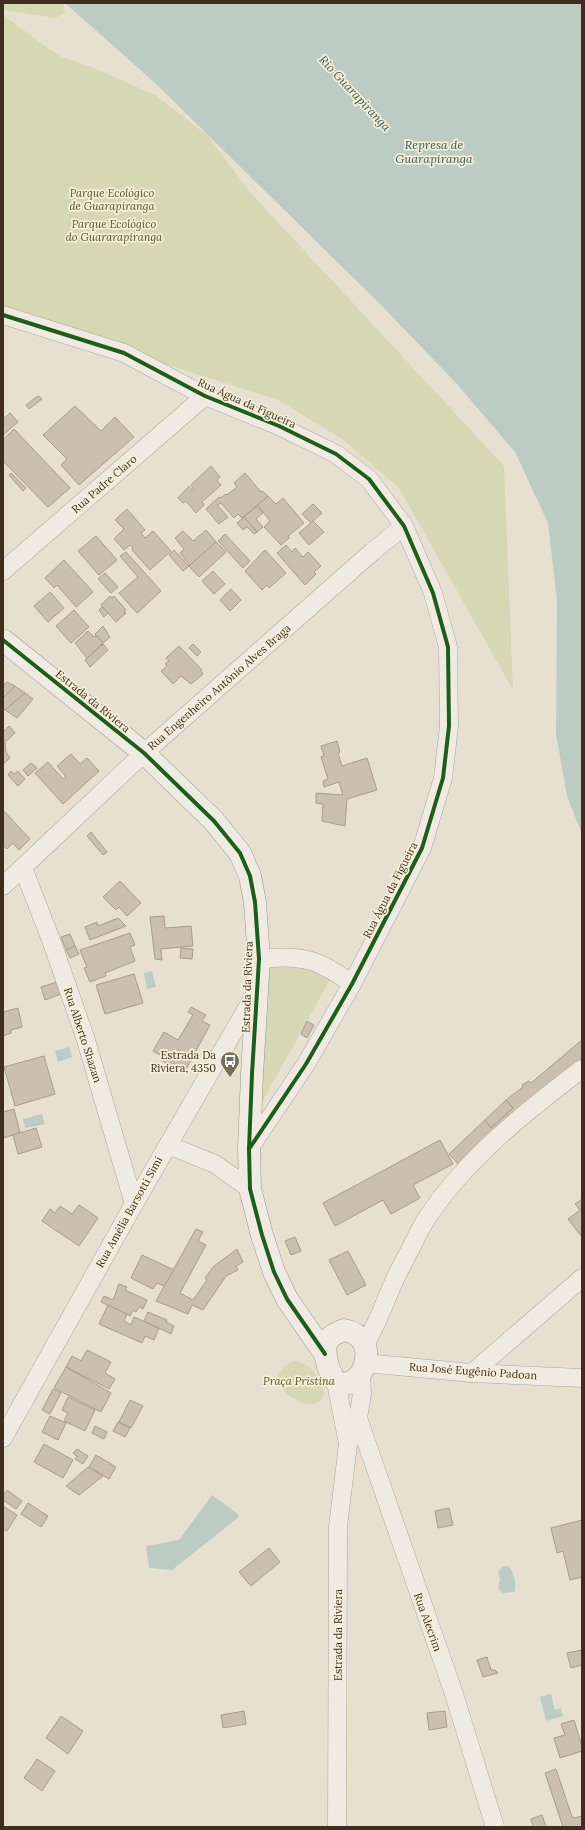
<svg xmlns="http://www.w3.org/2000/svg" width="585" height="1830" viewBox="0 0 585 1830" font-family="Lora,serif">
<rect width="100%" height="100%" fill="#e7e0d1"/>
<g fill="#d6d7b3">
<path d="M 3,3 L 63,3 L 65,13 L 55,18 L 3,10 Z"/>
<path d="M 3,15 L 59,56 L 94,68 L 155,95 L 207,135 L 249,191 L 504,466 L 513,690 L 399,488 L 342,439 L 278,400 L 3,312 Z"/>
<path d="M 265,961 L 309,967 L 330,980 L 256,1113 Z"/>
<path d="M 293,1361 C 310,1361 321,1379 325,1394 C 323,1396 321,1400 319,1402 C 306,1412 271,1388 279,1373 C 282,1367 287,1364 293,1361 Z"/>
</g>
<g fill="#bcccc2">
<path d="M 65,3 L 582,3 L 582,834 L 567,796 L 556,734 L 557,600 L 548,523 L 515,452 L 456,383 L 380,304 L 155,83 Z"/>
<path d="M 152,971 L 156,987 L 147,989 L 144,973 Z"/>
<path d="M 69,1047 L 72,1057 L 58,1062 L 55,1051 Z"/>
<path d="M 42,1114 L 45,1124 L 25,1128 L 23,1119 Z"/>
<path d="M 212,1495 L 238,1514 L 239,1517 L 172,1570 L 149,1568 L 146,1546 L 179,1540 Z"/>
<path d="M 503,1566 C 506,1566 508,1566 510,1568 C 514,1572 517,1588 514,1592 L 503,1593 L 498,1588 L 500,1579 L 498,1572 Z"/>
<path d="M 551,1694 L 555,1710 L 561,1708 L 563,1716 L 546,1721 L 540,1697 Z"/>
</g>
<g fill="#cbbfb2" stroke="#a89c90">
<path d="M 38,396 L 42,399 L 29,409 L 26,405 Z"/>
<path d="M 75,406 L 101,431 L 115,417 L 134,437 L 79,485 L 61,465 L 67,459 L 43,435 Z"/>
<path d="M 10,413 L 18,422 L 3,435 L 3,419 Z"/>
<path d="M 14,429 L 70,488 L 48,507 L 3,461 L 3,440 Z"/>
<path d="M 211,466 L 220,477 L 217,480 L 221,485 L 202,502 L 204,505 L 196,513 L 186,501 L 183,503 L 178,498 L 189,486 L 192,490 L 194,489 L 191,485 Z"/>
<path d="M 11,473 L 26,488 L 23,491 L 9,475 Z"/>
<path d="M 245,473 L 261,492 L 262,491 L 268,496 L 242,518 L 238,514 L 234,518 L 221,503 L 217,505 L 228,517 L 219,524 L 206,509 L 219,497 L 220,498 L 226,494 L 227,495 L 237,487 L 234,483 Z"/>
<path d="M 268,496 L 276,504 L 283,498 L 304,523 L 288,536 L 289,538 L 281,545 L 264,527 L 270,521 L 258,505 Z"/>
<path d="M 313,504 L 322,513 L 311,523 L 302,514 Z"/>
<path d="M 257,506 L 263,513 L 256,519 L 263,527 L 257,532 L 244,517 Z"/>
<path d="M 127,509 L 145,530 L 141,533 L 145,538 L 153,531 L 171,551 L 150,570 L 132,550 L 133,548 L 130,545 L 124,550 L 114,539 L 124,529 L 115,520 Z"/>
<path d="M 244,517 L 257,532 L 254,534 L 247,527 L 243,530 L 237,523 Z"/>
<path d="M 313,521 L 324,532 L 309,545 L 299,533 Z"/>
<path d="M 206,530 L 216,542 L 190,565 L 180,553 L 184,549 L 175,538 L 183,531 L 193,541 Z"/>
<path d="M 225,534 L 250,561 L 243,568 L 218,541 Z"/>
<path d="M 96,536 L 117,560 L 99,575 L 78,551 Z"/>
<path d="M 216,542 L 226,552 L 199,577 L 189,566 Z"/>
<path d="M 286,545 L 292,552 L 295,548 L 303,557 L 308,552 L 321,566 L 314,572 L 316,574 L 305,585 L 277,553 Z"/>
<path d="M 174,550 L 189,566 L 183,571 L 169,555 Z"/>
<path d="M 265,550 L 286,573 L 269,588 L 267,585 L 262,590 L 245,571 Z"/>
<path d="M 126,552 L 161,591 L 137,613 L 119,593 L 138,577 L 120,556 Z"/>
<path d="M 64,560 L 93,592 L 76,607 L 57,585 L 54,588 L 45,578 Z"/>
<path d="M 213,571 L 225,584 L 214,594 L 202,581 Z"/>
<path d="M 105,573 L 118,587 L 111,593 L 98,579 Z"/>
<path d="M 231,589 L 241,600 L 230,611 L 220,600 Z"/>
<path d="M 50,592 L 64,608 L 48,622 L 34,606 Z"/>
<path d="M 110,596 L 112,598 L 114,596 L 126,610 L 124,612 L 126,613 L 116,622 L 101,605 Z"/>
<path d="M 102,607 L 108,613 L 104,617 L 99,610 Z"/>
<path d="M 74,610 L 89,627 L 71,643 L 56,626 Z"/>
<path d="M 103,626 L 110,637 L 103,643 L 95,634 Z"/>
<path d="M 88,631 L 94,637 L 96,635 L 103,643 L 87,658 L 75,643 Z"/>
<path d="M 103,644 L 108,650 L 90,667 L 85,660 Z"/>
<path d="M 193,644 L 201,652 L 197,656 L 189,648 Z"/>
<path d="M 179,646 L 202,670 L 201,671 L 203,674 L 191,684 L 181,676 L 173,684 L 161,671 L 167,666 L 165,664 L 169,661 L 166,658 Z"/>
<path d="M 7,682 L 15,686 L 3,698 L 3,686 Z"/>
<path d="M 15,686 L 25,693 L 5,710 L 3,708 L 3,698 Z"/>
<path d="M 25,693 L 33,699 L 17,718 L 5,710 Z"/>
<path d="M 9,726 L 15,733 L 5,742 L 6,752 L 10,758 L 3,764 L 3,732 Z"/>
<path d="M 337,741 L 340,752 L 338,753 L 342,766 L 367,758 L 377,790 L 347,799 L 345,826 L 322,821 L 323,804 L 316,803 L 316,793 L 343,795 L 339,782 L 324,787 L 323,781 L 328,779 L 321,757 L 324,756 L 321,746 Z"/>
<path d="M 71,754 L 80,764 L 87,758 L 99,771 L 63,804 L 35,773 L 48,762 L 63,779 L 66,777 L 57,766 Z"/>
<path d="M 31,763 L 37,768 L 28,776 L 23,770 Z"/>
<path d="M 11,771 L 14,774 L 18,771 L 25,779 L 18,786 L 8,775 Z"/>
<path d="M 3,810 L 30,839 L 19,850 L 13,843 L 7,849 L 3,845 Z"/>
<path d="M 91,832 L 107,852 L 103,855 L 87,836 Z"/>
<path d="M 120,881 L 141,903 L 127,916 L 119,907 L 116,910 L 103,897 Z"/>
<path d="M 164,916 L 165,928 L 191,926 L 193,946 L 161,949 L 162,960 L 155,959 L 150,917 Z"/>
<path d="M 118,918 L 126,926 L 90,940 L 85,927 L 97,922 L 98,926 Z"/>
<path d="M 130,933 L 135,945 L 130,947 L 135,961 L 105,973 L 106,976 L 90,982 L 84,968 L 87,967 L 80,950 Z"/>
<path d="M 70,934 L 75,946 L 66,950 L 61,937 Z"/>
<path d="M 75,946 L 79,954 L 70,958 L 66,950 Z"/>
<path d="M 181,948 L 193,949 L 192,959 L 180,958 Z"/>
<path d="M 134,974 L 143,1003 L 105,1014 L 96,985 Z"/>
<path d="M 57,982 L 61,994 L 45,1000 L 41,987 Z"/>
<path d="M 191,1007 L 206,1015 L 202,1021 L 210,1025 L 185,1071 L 173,1063 L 172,1066 L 160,1060 L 162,1056 L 153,1051 L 164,1032 L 178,1040 L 193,1015 L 188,1012 Z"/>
<path d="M 18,1008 L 22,1027 L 11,1030 L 11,1033 L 3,1036 L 3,1012 Z"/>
<path d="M 307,1021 L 314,1025 L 307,1038 L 301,1034 Z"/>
<path d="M 582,1040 L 582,1059 L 540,1092 L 459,1165 L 449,1154 L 485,1120 L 491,1128 L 513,1108 L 506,1100 L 523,1087 L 522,1085 L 529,1081 L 531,1083 Z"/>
<path d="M 44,1056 L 55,1094 L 15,1106 L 4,1067 Z"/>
<path d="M 506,1100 L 513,1108 L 491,1128 L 485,1120 Z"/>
<path d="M 14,1109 L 20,1133 L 3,1138 L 3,1112 Z"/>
<path d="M 36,1128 L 42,1147 L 18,1154 L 13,1135 Z"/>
<path d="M 440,1140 L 453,1164 L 413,1185 L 420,1198 L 391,1214 L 383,1200 L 335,1226 L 323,1203 Z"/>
<path d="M 582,1199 L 582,1237 L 568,1219 L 580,1210 L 575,1204 Z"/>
<path d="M 79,1205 L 98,1218 L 79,1246 L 42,1221 L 50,1209 L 55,1213 L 60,1206 L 72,1214 Z"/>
<path d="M 196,1229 L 203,1232 L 198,1241 L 206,1245 L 180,1293 L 193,1300 L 207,1280 L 205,1278 L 214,1266 L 237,1249 L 243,1262 L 236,1266 L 238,1270 L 226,1276 L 203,1310 L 192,1305 L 188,1314 L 156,1301 Z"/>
<path d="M 295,1237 L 301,1251 L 291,1255 L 285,1241 Z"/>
<path d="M 348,1251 L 366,1285 L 347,1295 L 329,1260 Z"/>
<path d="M 142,1255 L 174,1270 L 164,1286 L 157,1283 L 153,1289 L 131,1278 Z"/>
<path d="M 119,1284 L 127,1287 L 125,1290 L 147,1300 L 143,1309 L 139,1307 L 136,1312 L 133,1310 L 130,1316 L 101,1302 L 104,1296 L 113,1300 Z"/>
<path d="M 108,1305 L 127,1314 L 124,1321 L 131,1325 L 134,1317 L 159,1328 L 154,1340 L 145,1336 L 142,1343 L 99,1324 Z"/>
<path d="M 148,1312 L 167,1320 L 166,1322 L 174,1326 L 171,1334 L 144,1321 Z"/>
<path d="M 87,1350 L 111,1362 L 105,1373 L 115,1379 L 109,1389 L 66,1367 L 72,1356 L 81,1361 Z"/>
<path d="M 66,1367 L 111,1393 L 101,1412 L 54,1388 Z"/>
<path d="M 53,1389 L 61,1393 L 50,1414 L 42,1410 Z"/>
<path d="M 68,1397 L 95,1410 L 85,1431 L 64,1421 L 68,1413 L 62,1410 Z"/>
<path d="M 130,1400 L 143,1406 L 131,1428 L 119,1422 Z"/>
<path d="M 50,1416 L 66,1423 L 58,1440 L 42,1432 Z"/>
<path d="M 118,1422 L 130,1428 L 125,1437 L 113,1431 Z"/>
<path d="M 95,1426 L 107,1432 L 104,1439 L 92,1433 Z"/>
<path d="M 44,1444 L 73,1460 L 63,1478 L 34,1462 Z"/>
<path d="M 77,1449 L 88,1456 L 83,1464 L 75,1459 L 77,1456 L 73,1453 Z"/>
<path d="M 96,1455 L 116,1467 L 109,1479 L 89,1467 Z"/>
<path d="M 88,1467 L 103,1476 L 79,1495 L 66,1486 Z"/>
<path d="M 7,1490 L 22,1501 L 16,1509 L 3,1500 L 3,1496 Z"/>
<path d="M 28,1503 L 48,1516 L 41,1527 L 21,1514 Z"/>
<path d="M 3,1506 L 17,1515 L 7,1531 L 3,1529 Z"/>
<path d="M 449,1508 L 453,1525 L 438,1528 L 435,1511 Z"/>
<path d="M 582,1520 L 582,1577 L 570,1580 L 563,1551 L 557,1553 L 551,1528 Z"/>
<path d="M 269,1548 L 280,1562 L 251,1586 L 239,1572 Z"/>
<path d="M 582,1650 L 582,1665 L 571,1668 L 567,1653 Z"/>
<path d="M 487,1657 L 491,1670 L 495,1670 L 498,1673 L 483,1677 L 477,1660 Z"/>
<path d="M 244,1711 L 246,1724 L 223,1728 L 221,1715 Z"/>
<path d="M 445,1711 L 447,1727 L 429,1730 L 427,1713 Z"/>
<path d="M 61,1716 L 83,1731 L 68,1754 L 46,1738 Z"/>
<path d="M 574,1720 L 582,1746 L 582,1751 L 560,1758 L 554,1738 L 565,1735 L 561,1724 Z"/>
<path d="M 37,1759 L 55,1771 L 42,1791 L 24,1778 Z"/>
<path d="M 556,1769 L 572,1817 L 574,1818 L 582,1816 L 582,1827 L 563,1827 L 545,1773 Z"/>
<path d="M 542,1815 L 546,1827 L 533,1827 L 531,1819 Z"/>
</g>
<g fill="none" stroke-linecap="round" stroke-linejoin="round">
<g stroke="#ada599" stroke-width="19">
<g id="street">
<path d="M 3,315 L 124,353 L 205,396 L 279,426 L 336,454 L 369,479 L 404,526 L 433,593 L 448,647 L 449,726 L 443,778 L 422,848 L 352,984 L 306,1064 L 249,1149"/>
<path d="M 3,571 L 205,396"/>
<path d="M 23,868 L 51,940 L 85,1037 L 134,1204"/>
<path d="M 3,886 L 144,753 L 372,552 L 404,526"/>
<path d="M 259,959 C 300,954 319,959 352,984"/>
<path d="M 168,1145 L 215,1164 L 250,1189"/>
<path d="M 365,1344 C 377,1325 383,1306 392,1286 C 397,1273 405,1260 411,1248 C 416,1238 421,1227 427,1218 C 466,1159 525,1112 582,1069"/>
<path d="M 365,1363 L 472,1373 L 582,1378"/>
<path d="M 472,1373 L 582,1278"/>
<path d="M 336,1382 L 348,1444"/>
<path d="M 358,1418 L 453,1691 L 495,1827"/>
<path d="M 3,1438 L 134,1204 L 257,991"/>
<path d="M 337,1827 L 338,1527 L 348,1444 L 358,1418 L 362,1394 L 361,1375"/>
</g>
</g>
<g stroke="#9c958a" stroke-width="23">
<g id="secondary">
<path d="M 3,640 L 144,753 L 214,821 L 240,853 L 250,876 L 255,902 L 259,959 L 252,1074 L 249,1149 L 250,1189 L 262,1235 L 274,1272 L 287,1299 L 325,1354"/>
<path d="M 344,1330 C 382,1337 365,1386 342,1384 C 330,1383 322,1352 327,1342 C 330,1335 337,1333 344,1330 Z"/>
</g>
</g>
<use href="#street" stroke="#efebe3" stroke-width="18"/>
<use href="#secondary" stroke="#efebe3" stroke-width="22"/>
<g stroke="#f7eed8" stroke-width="6">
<g id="cycleway">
<path d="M 3,315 L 124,353 L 205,396 L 279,426 L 336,454 L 369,479 L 404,526 L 433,593 L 448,647 L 449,726 L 443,778 L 422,848 L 352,984 L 306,1064 L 249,1149"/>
<path d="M 3,640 L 144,753 L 214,821 L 240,853 L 250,876 L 255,902 L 259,959 L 252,1074 L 249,1149 L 250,1189 L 262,1235 L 274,1272 L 287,1299 L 325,1354"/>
</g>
</g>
<use href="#cycleway" stroke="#1b5e20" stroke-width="4"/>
</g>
<defs>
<g id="bus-pin" transform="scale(1)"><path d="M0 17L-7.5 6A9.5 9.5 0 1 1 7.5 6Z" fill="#786c5e" stroke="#f7eed8"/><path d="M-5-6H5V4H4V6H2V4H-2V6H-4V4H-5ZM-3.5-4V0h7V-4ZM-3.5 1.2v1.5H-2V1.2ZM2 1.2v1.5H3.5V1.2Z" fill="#fff"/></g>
</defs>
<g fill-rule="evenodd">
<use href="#bus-pin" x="230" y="1061"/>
</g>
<g text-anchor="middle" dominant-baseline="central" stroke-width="3.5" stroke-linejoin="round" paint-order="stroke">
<g font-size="11" font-style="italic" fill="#4d5a26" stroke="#f7eed8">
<text x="112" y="193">Parque Ecológico<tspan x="112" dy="13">de Guarapiranga</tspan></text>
<text x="114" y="224">Parque Ecológico<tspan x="114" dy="13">do Guararapiranga</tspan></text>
<text x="299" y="1381">Praça Pristina</text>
</g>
<g font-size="11" fill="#3d2e20" stroke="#f7eed8">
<text transform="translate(247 403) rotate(24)">Rua Água da Figueira</text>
<text transform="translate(104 484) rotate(-41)">Rua Padre Claro</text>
<text transform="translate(219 687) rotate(-41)">Rua Engenheiro Antônio Alves Braga</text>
<text transform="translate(93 701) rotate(39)">Estrada da Riviera</text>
<text transform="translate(390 890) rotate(-63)">Rua Água da Figueira</text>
<text transform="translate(247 987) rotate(-88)">Estrada da Riviera</text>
<text transform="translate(83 1035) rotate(72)">Rua Alberto Shazan</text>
<text transform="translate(129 1212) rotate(-61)">Rua Amélia Barsotti Simi</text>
<text transform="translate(473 1371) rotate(4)">Rua José Eugênio Padoan</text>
<text transform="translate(428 1622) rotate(70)">Rua Alecrim</text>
<text transform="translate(338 1635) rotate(-90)">Estrada da Riviera</text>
</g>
<g font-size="11" fill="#3d2e20" stroke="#f7eed8" text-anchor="end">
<text x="216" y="1055">Estrada Da<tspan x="216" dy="13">Riviera, 4350</tspan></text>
</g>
<g font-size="12" font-style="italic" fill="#2f5d5a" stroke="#f7eed8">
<text transform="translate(355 93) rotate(47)">Rio Guarapiranga</text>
<text x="434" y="144">Represa de<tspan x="434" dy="14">Guarapiranga</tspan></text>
</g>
</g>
<rect width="585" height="1830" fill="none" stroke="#3d2e20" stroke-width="8"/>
</svg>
